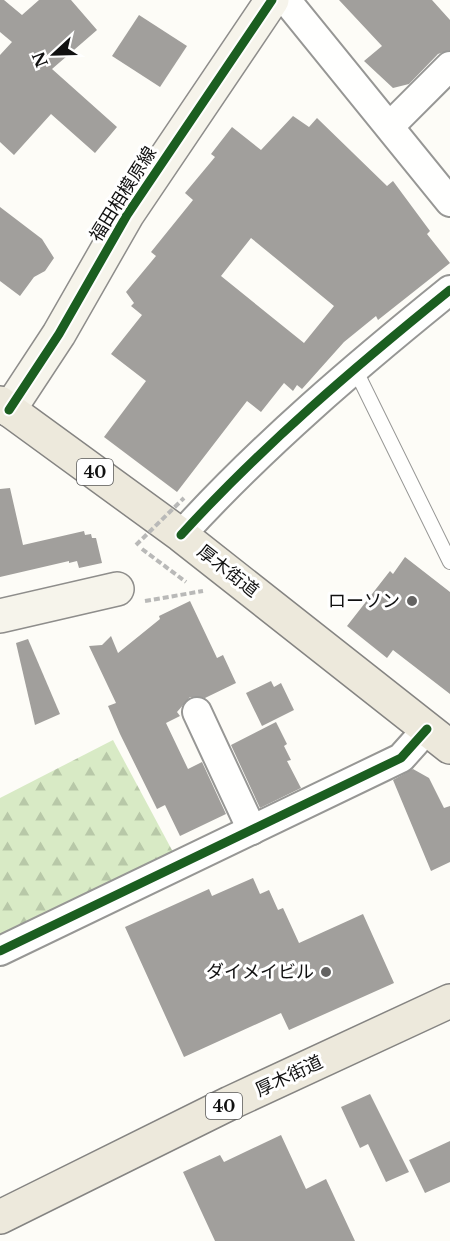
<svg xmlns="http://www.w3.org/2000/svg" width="450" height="1241" viewBox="0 0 450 1241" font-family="'Libre Baskerville','Noto Sans JP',serif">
<defs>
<pattern id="forest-firs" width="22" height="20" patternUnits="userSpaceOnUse" patternTransform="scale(1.5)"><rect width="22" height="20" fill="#d8eac5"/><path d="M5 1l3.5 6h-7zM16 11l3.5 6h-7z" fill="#b8c8a8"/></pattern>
</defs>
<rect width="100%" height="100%" fill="#fdfcf7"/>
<path fill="url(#forest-firs)" d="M 113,740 L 173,852 L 0,938 L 0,798 Z"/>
<g fill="#a19f9c" fill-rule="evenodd">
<path d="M 0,0 L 4,0 L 22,15 L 39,0 L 71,0 L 97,30 L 52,69 L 117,127 L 95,153 L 51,114 L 14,155 L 0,142 L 0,55 L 12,42 L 0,32 Z"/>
<path d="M 339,0 L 432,0 L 450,20 L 450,50 L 438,54 L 409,84 L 393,88 L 364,61 L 382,46 Z"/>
<path d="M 139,15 L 187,46 L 160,87 L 112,56 Z"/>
<path d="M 293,116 L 309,127 L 317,118 L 387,186 L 393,181 L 430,231 L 427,234 L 450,263 L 378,320 L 376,316 L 344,342 L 302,389 L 297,385 L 293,391 L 284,383 L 261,412 L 247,401 L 177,492 L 104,437 L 146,381 L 111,354 L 142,315 L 131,306 L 134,303 L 126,292 L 156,256 L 151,252 L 193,200 L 185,193 L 215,157 L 211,154 L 232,127 L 261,150 ZM 251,238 L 334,306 L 304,343 L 221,276 Z"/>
<path d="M 0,207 L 42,239 L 54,258 L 45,271 L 34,277 L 20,296 L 0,281 Z"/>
<path d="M 10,488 L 23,545 L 84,531 L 85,535 L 91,534 L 92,538 L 96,538 L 102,563 L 79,568 L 77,561 L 69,563 L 69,561 L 0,577 L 0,489 Z"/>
<path d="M 405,557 L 450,592 L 450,694 L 393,650 L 387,658 L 347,626 L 390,571 L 393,574 Z"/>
<path d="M 190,601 L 217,658 L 223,655 L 236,683 L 205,698 L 190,697 L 177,712 L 180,716 L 166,723 L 188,769 L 202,762 L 226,814 L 180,836 L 165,805 L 157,809 L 120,734 L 108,706 L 116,703 L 89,646 L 102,645 L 111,636 L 118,653 L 160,619 L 159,616 Z"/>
<path d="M 28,639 L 60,714 L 35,725 L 16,643 Z"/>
<path d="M 271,681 L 274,687 L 281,683 L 294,710 L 262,726 L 246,693 Z"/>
<path d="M 276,722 L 287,744 L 284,746 L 291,760 L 287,761 L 301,788 L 260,808 L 231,745 Z"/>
<path d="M 413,769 L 429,778 L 444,808 L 450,806 L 450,862 L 431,871 L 393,780 Z"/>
<path d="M 253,878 L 260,894 L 269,890 L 278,910 L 283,908 L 299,943 L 363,914 L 394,983 L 289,1030 L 281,1013 L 184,1057 L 125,927 L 209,889 L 212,896 Z"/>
<path d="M 370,1094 L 409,1172 L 386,1182 L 368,1144 L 360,1148 L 341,1107 Z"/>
<path d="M 281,1135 L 306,1189 L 326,1179 L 355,1241 L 215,1241 L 183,1172 L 220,1155 L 224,1162 Z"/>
<path d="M 450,1141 L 450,1182 L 425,1193 L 409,1160 Z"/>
</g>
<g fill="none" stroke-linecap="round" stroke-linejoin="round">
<g stroke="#979795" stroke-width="16">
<path id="lane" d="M 354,367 L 450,562"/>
</g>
<g stroke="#979795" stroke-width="32">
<g id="street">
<path d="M 286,0 L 450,202"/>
<path d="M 390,126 L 450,66"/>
<path d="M 181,535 C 263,445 356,366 450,290"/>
<path d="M 197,712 L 252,830"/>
<path d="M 0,951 L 401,758 L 427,729"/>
</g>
</g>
<g stroke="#8e8d8b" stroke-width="36">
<g id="secondary">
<path d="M 9,410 L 59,334 L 127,215 L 272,0"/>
<path d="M 0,616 L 117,589"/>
</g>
</g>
<g stroke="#858482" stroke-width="36">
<g id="primary">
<path d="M 0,403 L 181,535 L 450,747"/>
<path d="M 0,1217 L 230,1103 L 450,1001"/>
</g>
</g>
<g stroke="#b9b9b8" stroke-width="4" stroke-dasharray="6 3" stroke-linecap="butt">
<path d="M 142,549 L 186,582"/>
<path d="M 145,601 L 203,591"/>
</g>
<use href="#lane" stroke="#fffffe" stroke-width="14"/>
<use href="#street" stroke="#fffffe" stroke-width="28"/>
<use href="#secondary" stroke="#f6f4eb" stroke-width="33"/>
<use href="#primary" stroke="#ede9dc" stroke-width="33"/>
<path stroke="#b9b9b8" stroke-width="4" stroke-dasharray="6 3" stroke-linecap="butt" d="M 136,545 L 184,498"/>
<g stroke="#fff" stroke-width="13">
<g id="cycleway">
<path d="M 9,410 L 59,334 L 127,215 L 272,0"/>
<path d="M 181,535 C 263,445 356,366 450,290"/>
<path d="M 0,951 L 401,758 L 427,729"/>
</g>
</g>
<use href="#cycleway" stroke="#1b5e20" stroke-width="9"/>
</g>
<g fill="#646362" stroke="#fff" stroke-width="2">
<circle cx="412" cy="601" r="6"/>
<circle cx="326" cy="972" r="6"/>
</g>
<g text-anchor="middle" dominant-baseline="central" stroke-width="6" stroke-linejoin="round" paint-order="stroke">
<g fill="#fff" stroke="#585858" stroke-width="1.5">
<rect x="77" y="459" width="36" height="26" rx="4.5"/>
<rect x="206" y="1093" width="36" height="26" rx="4.5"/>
</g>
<g font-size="16" font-weight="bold" fill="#111">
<text x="95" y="472">40</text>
<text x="224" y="1106">40</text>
</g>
<g font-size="18" fill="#111" stroke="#fff">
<text transform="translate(123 194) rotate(-58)">福田相模原線</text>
<text transform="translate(228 571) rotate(38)">厚木街道</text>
<text transform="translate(289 1076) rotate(-25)">厚木街道</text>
</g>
<g font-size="18" fill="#111" stroke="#fff" text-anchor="end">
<text x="400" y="601">ローソン</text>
<text x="314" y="972">ダイメイビル</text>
</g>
</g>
<g transform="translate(54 54) rotate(248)" stroke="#ffffff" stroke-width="4.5" paint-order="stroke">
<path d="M0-4.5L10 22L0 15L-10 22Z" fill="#111111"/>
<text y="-9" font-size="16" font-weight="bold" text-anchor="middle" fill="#111111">N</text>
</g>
</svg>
